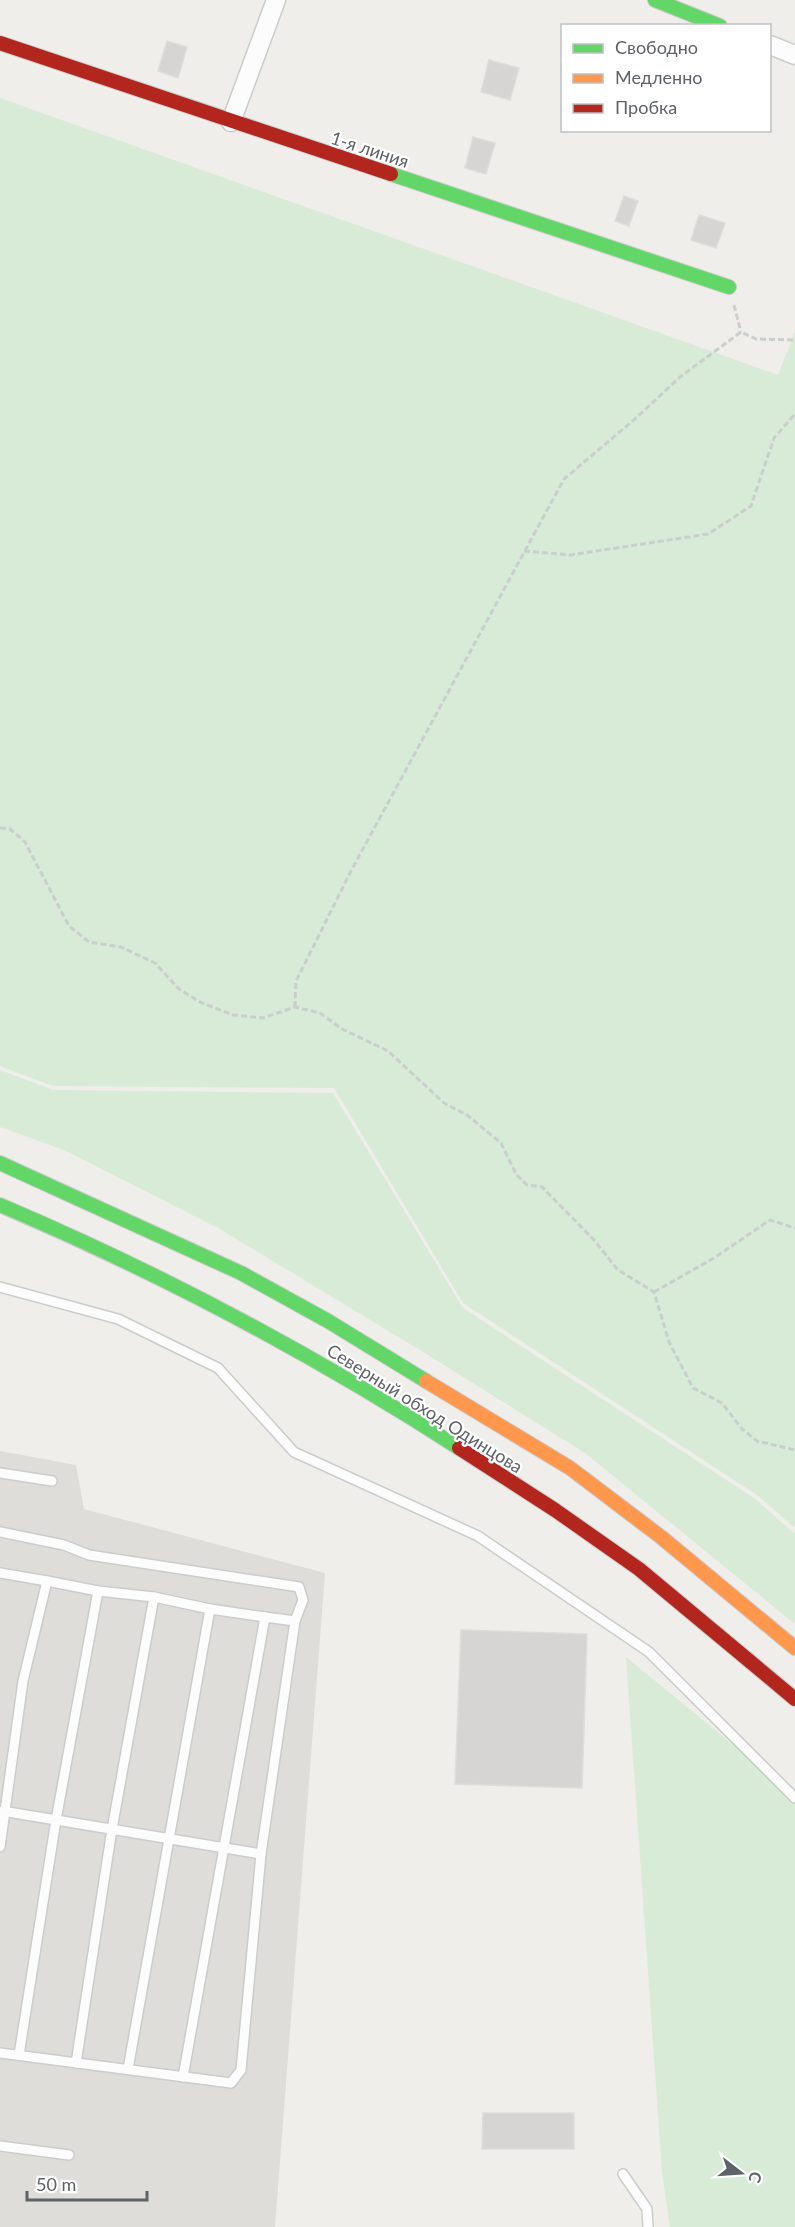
<svg xmlns="http://www.w3.org/2000/svg" width="795" height="2227" viewBox="0 0 795 2227" font-family="Lato,sans-serif">
<rect width="100%" height="100%" fill="#efeeea"/>
<path fill="#dfddda" d="M 0,1451 L 76,1465 L 84,1509 L 325,1573 L 275,2227 L 0,2227 Z"/>
<g fill="#d8ebd6">
<path d="M 0,98 L 778,375 L 795,332 L 795,1528 L 757,1495 L 463,1303 L 334,1088 L 53,1086 L 0,1066 Z"/>
<path d="M 0,1070 L 53,1090 L 333,1093 L 463,1308 L 754,1498 L 795,1534 L 795,1624 L 585,1453 L 420,1350 L 218,1228 L 64,1150 L 0,1127 Z"/>
<path d="M 626,1657 L 770,1775 L 795,1802 L 795,2227 L 670,2227 L 662,2172 Z"/>
</g>
<g fill="#d6d5d3" stroke="#deddd9" stroke-width="1.5">
<path d="M 167,41 L 187,47 L 178,78 L 158,71 Z"/>
<path d="M 489,60 L 519,68 L 510,100 L 481,92 Z"/>
<path d="M 473,137 L 495,143 L 486,174 L 465,168 Z"/>
<path d="M 624,196 L 638,201 L 629,226 L 615,221 Z"/>
<path d="M 699,215 L 725,223 L 716,248 L 691,240 Z"/>
<path d="M 461,1630 L 587,1634 L 582,1788 L 455,1784 Z"/>
<path d="M 483,2113 L 574,2113 L 574,2149 L 482,2149 Z"/>
</g>
<g fill="none" stroke-linecap="round" stroke-linejoin="round">
<g stroke="#cbcccc" stroke-width="12">
<g id="lane">
<path d="M 0,1287 L 118,1319 L 218,1368 L 294,1452 L 478,1536 L 649,1652 L 795,1798"/>
<path d="M 0,1473 L 52,1481"/>
<path d="M 0,1532 L 64,1545 L 89,1555 L 299,1587 L 303,1600 L 295,1621"/>
<path d="M 0,1573 L 47,1581"/>
<path d="M 98,1591 L 154,1597"/>
<path d="M 210,1609 L 265,1617"/>
<path d="M 0,1847 L 23,1681 L 47,1581 L 98,1591 L 56,1820 L 19,2055"/>
<path d="M 0,2053 L 231,2083 L 241,2070 L 261,1854 L 2,1811"/>
<path d="M 76,2063 L 112,1829 L 154,1597 L 210,1609 L 128,2069"/>
<path d="M 183,2077 L 265,1617 L 295,1621 L 261,1854"/>
<path d="M 0,2146 L 69,2155"/>
<path d="M 623,2174 L 647,2209 L 648,2227"/>
</g>
</g>
<g stroke="#cbcccc" stroke-width="21">
<g id="street">
<path d="M 770,45 L 795,55"/>
<path d="M 231,122 L 276,0"/>
</g>
</g>
<g stroke="#cacacb" stroke-width="16">
<g id="fast">
<path d="M 655,0 L 720,26"/>
<path d="M 391,174 L 729,287"/>
<path d="M 0,1163 L 241,1273 L 328,1321 L 426,1381"/>
<path d="M 0,1205 C 160,1273 313,1354 459,1448"/>
</g>
</g>
<g stroke="#cacacb" stroke-width="16">
<path id="slow" d="M 426,1381 L 570,1468 L 661,1537 L 795,1648"/>
</g>
<g stroke="#cacacb" stroke-width="16">
<g id="jam">
<path d="M 0,43 L 391,174"/>
<path d="M 459,1448 L 555,1510 L 639,1569 L 795,1699"/>
</g>
</g>
<g stroke="#cacfcc" stroke-width="3" stroke-dasharray="6 3" stroke-linecap="butt">
<path d="M 734,305 L 741,332"/>
<path d="M 524,551 L 570,555 L 708,534 L 751,506 L 774,438 L 795,414"/>
<path d="M 0,828 L 10,829 L 25,842 L 69,926 L 89,942 L 121,947 L 155,963 L 179,989 L 200,1002 L 233,1015 L 263,1018 L 295,1007 L 320,1013 L 342,1029 L 388,1051 L 444,1103 L 467,1115 L 501,1143 L 516,1174 L 527,1185 L 542,1187 L 594,1240 L 618,1270 L 654,1292 L 669,1342 L 693,1388 L 722,1403 L 742,1429 L 757,1441 L 795,1450"/>
<path d="M 295,1007 L 296,981 L 352,869 L 564,479 L 635,419 L 680,377 L 741,332 L 756,339 L 795,340"/>
<path d="M 654,1292 L 714,1258 L 770,1220 L 795,1228"/>
</g>
<use href="#lane" stroke="#fdfcfc" stroke-width="9"/>
<use href="#street" stroke="#fdfcfc" stroke-width="18"/>
<use href="#fast" stroke="#63d668" stroke-width="14"/>
<use href="#slow" stroke="#ff974d" stroke-width="14"/>
<use href="#jam" stroke="#b3261e" stroke-width="14"/>
</g>
<g text-anchor="middle" dominant-baseline="central" stroke-width="4.5" stroke-linejoin="round" paint-order="stroke">
<g font-size="18" fill="#5f6368" stroke="#fff">
<text transform="translate(370 149) rotate(18)">1-я линия</text>
<text transform="translate(425 1408) rotate(32)">Северный обход Одинцова</text>
</g>
</g>
<rect x="561" y="24" width="210" height="108" fill="#ffffff" stroke="#bfc1c3" stroke-width="1.5"/>
<rect x="573" y="44" width="30" height="9" fill="#63d668" stroke="#bfc1c3" stroke-width="1.5"/>
<text x="615" y="54" font-size="18" fill="#5f6368">Свободно</text>
<rect x="573" y="74" width="30" height="9" fill="#ff974d" stroke="#bfc1c3" stroke-width="1.5"/>
<text x="615" y="84" font-size="18" fill="#5f6368">Медленно</text>
<rect x="573" y="104" width="30" height="9" fill="#b3261e" stroke="#bfc1c3" stroke-width="1.5"/>
<text x="615" y="114" font-size="18" fill="#5f6368">Пробка</text>
<g transform="translate(741 2173) rotate(107)" stroke="#ffffff" stroke-width="4.5" paint-order="stroke">
<path d="M0-4.5L10 22L0 15L-10 22Z" fill="#5f6368"/>
<text y="-9" font-size="16" font-weight="bold" text-anchor="middle" fill="#5f6368">С</text>
</g>
<path d="M27 2191v9h120v-9" fill="none" stroke="#5f6368" stroke-width="3"/>
<text x="36" y="2191" font-size="18" fill="#5f6368" stroke="#ffffff" stroke-width="4.5" paint-order="stroke">50 m</text>
</svg>
